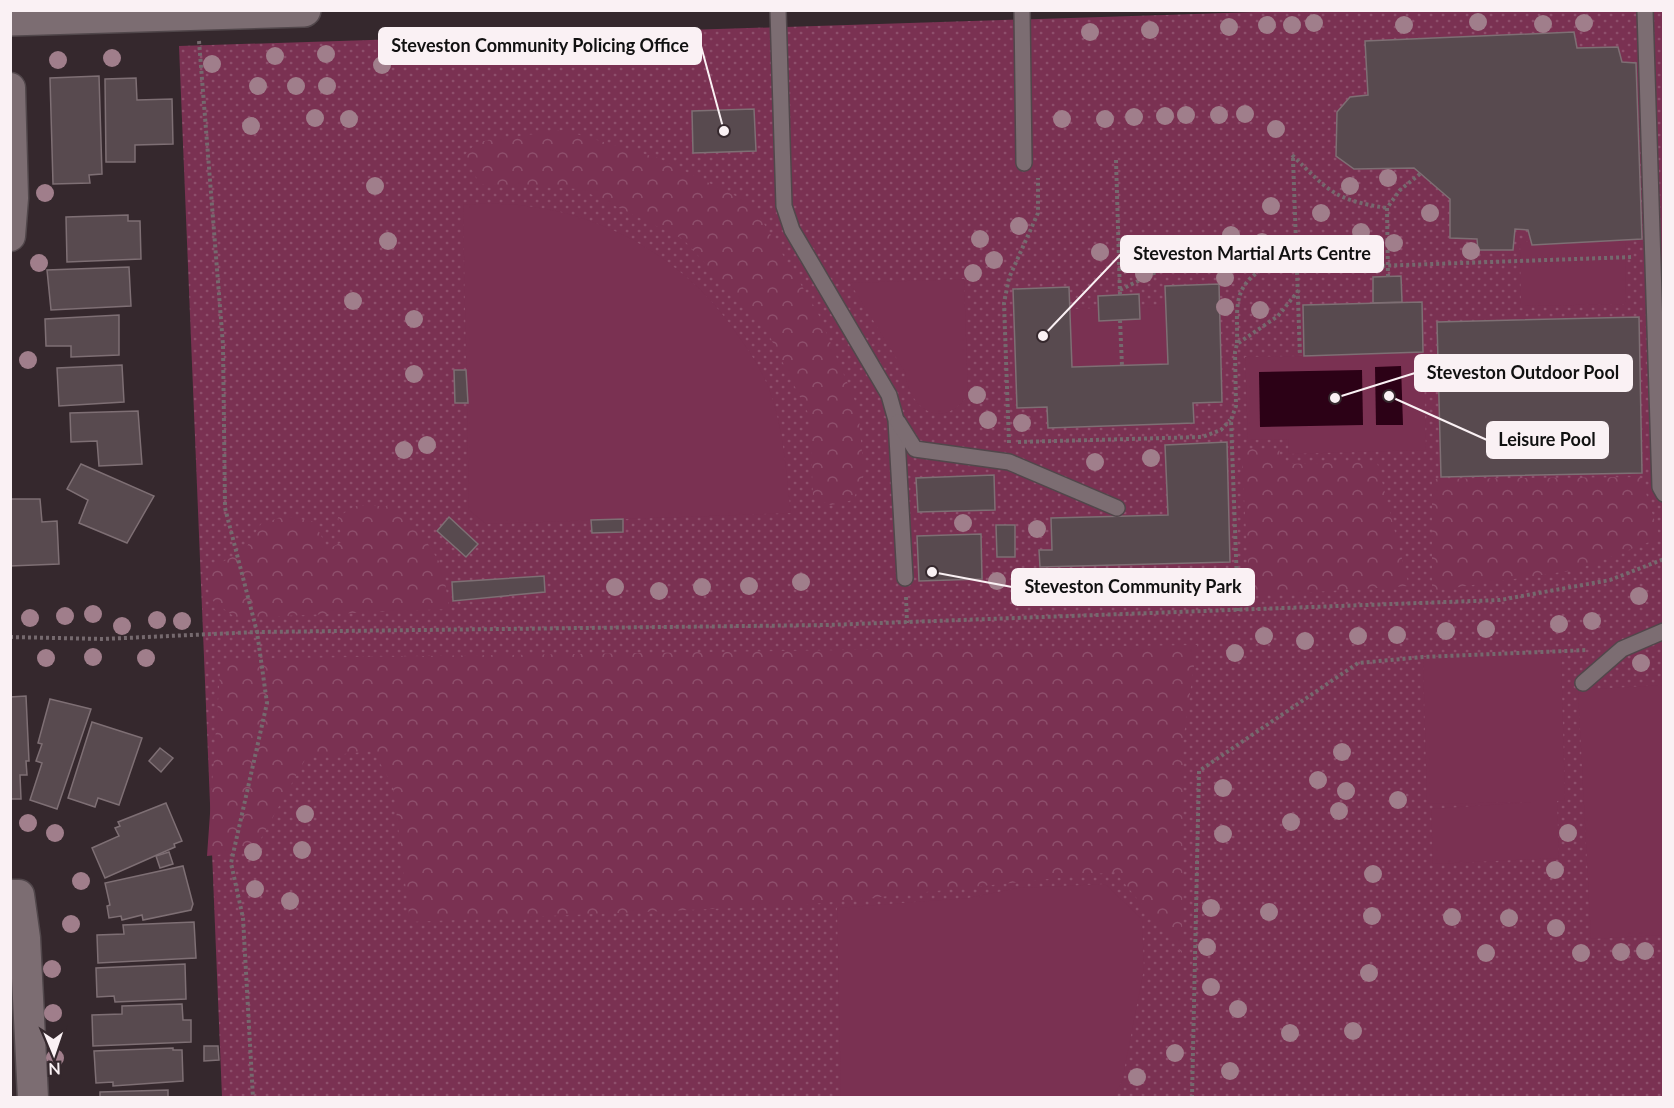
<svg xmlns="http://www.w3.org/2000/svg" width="1674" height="1108" viewBox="0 0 1674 1108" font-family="Lato,sans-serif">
<defs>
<pattern id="grass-dots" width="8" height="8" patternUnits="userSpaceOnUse" patternTransform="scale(1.5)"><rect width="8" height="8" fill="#7a3152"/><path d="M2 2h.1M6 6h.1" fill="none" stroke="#8e4f6c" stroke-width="1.8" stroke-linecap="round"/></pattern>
<pattern id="forest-crowns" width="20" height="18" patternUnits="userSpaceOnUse" patternTransform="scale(1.5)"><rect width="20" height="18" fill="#7a3152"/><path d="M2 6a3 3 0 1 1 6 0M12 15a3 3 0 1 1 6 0" fill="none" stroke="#8e4f6c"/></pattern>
</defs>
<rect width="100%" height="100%" fill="#35282d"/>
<path fill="url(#grass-dots)" d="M 1290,11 L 1663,11 L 1663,1097 L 222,1097 L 179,46 Z"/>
<g fill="url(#forest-crowns)">
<path d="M 563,130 L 658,158 L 752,204 L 817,311 L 858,408 L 864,475 L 853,500 L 831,505 L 813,498 L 810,417 L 768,333 L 683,239 L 580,189 L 480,184 L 464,156 L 477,142 Z"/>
<path d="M 1241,449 L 1279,449 L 1282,464 L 1377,462 L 1409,586 L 1250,596 Z"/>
<path d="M 1641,477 L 1660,538 L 1576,570 L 1432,591 L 1432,479 Z"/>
<path d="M 355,506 L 392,506 L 420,531 L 443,568 L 449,609 L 236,618 L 209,598 L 208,569 L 244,551 L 261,524 L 285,516 L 314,522 L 328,549 L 342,542 L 338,517 Z"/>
<path d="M 1197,645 L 1183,742 L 1182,953 L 1115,872 L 804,905 L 410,922 L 393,786 L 373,751 L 306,758 L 254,851 L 207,856 L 221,659 Z"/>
</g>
<g fill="#7a3152">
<path d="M 463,205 C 572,195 679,246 739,337 C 751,354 764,373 770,392 C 784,430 786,473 791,513 L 486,524 L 469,510 Z"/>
<path d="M 1625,240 L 1626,304 L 1521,306 L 1520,242 Z"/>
<path d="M 964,279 L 968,395 C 942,432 909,409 905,372 L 850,283 Z"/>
<path d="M 1422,302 L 1426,450 L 1289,454 L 1288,439 L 1248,440 L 1245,357 L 1304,356 L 1303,305 Z"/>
<path d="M 1166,305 L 1168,364 L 1072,367 L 1070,309 L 1099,308 L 1100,321 L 1140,319 L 1140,306 Z"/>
<path d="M 1561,653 L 1565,800 L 1557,801 L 1559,858 L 1433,864 L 1431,809 L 1532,802 L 1427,804 L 1423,657 Z"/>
<path d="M 1663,685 L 1663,935 L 1591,939 L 1578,690 Z"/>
<path d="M 1105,884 L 1142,919 L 1144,969 L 1122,1081 L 1113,1097 L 841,1097 L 837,908 L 968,898 L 1018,888 Z"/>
</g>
<g fill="#2c0116">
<path d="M 1401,366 L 1403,425 L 1376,425 L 1375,367 Z"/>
<path d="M 1362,370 L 1363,425 L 1260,427 L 1259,372 Z"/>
</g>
<g fill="#584a4f" stroke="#7e6f74" stroke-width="1.5">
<path d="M 1574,32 L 1577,48 L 1618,47 L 1622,62 L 1636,63 L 1642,239 L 1532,245 L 1528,230 L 1515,229 L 1513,250 L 1478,250 L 1477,239 L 1450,238 L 1450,199 L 1414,168 L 1354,169 L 1336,156 L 1337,112 L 1350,97 L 1368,95 L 1365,41 Z"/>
<path d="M 99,76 L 102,174 L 89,175 L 90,183 L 53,184 L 50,78 Z"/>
<path d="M 136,78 L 137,100 L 172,99 L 173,144 L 135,145 L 135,162 L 106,162 L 105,79 Z"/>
<path d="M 754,109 L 756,151 L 693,153 L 692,111 Z"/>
<path d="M 128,215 L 128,221 L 140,221 L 141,259 L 67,262 L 66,217 Z"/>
<path d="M 129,267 L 131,306 L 51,310 L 47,270 Z"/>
<path d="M 1401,276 L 1402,302 L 1373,303 L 1373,277 Z"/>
<path d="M 1219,284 L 1222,402 L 1193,403 L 1194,423 L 1048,428 L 1047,407 L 1017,408 L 1013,289 L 1069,287 L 1072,367 L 1168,364 L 1165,286 Z"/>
<path d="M 1139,294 L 1140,319 L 1099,321 L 1098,296 Z"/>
<path d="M 1422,302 L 1423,352 L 1304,356 L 1303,305 Z"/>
<path d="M 119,315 L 119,355 L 71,357 L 71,346 L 46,346 L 45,319 Z"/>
<path d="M 1639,317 L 1642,473 L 1441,477 L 1437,322 Z"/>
<path d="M 122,365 L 124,402 L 59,406 L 57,368 Z"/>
<path d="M 454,370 L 466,370 L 468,403 L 455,403 Z"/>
<path d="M 138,411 L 142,464 L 99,466 L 97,441 L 71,442 L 70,413 Z"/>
<path d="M 1227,442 L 1230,562 L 1040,567 L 1039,550 L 1052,550 L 1051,518 L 1168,515 L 1165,445 Z"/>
<path d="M 81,464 L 154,496 L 127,543 L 79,523 L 88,500 L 67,489 Z"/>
<path d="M 994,475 L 995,510 L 918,512 L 916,478 Z"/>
<path d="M 10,499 L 40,499 L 42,522 L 57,521 L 59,564 L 10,566 Z"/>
<path d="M 449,517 L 478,544 L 466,557 L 437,531 Z"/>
<path d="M 623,519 L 623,532 L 592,533 L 591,520 Z"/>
<path d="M 996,525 L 1015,525 L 1015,557 L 997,557 Z"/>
<path d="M 981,534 L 982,579 L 919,581 L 917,536 Z"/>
<path d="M 544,576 L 545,592 L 453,601 L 452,582 Z"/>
<path d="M 26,696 L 29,761 L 26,761 L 27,775 L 20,775 L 21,799 L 10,799 L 10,697 Z"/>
<path d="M 50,699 L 91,709 L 57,809 L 30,800 L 42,763 L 36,761 L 42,744 L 38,743 Z"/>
<path d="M 92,722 L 142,738 L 119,805 L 98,798 L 95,807 L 68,798 Z"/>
<path d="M 160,748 L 173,758 L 161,772 L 149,761 Z"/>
<path d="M 166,803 L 182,841 L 174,844 L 175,847 L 105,878 L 92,848 L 119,836 L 115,828 L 120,826 L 118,822 Z"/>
<path d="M 169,852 L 173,864 L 160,868 L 156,856 Z"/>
<path d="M 183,866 L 193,904 L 191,910 L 143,920 L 142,915 L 122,920 L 121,916 L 109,918 L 107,906 L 110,905 L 105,883 Z"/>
<path d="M 194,922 L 196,958 L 98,963 L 97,935 L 124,934 L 123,925 Z"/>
<path d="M 185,964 L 186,999 L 115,1002 L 114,996 L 97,997 L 96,968 Z"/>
<path d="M 182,1004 L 183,1020 L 191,1020 L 191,1042 L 93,1046 L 92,1015 L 122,1014 L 122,1006 Z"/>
<path d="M 204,1046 L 218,1046 L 219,1060 L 204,1061 Z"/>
<path d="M 173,1048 L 173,1050 L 182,1050 L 183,1081 L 113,1086 L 113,1082 L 96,1083 L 94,1051 Z"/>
<path d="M 168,1090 L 168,1098 L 100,1098 L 100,1092 Z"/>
</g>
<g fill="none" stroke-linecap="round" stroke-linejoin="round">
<g stroke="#51474b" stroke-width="18">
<g id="lane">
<path d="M 778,10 L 784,206 L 792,230 L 889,395 L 896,420 L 905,578"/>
<path d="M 1022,10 L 1024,163"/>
<path d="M 1645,10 L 1660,487 L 1664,494"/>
<path d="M 898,422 L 915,449 L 1009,462 L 1117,508"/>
<path d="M 1583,683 L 1622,649 L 1664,631"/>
</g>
</g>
<g stroke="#51474b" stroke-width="33">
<g id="street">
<path d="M 10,88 L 13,198 L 10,236"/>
<path d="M 10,895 L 19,895 L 25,938 L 33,1098"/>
</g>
</g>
<g stroke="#51474b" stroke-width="36">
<path id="secondary" d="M 10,19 L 304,10"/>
</g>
<g stroke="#75696e" stroke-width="4" stroke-dasharray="3 3" stroke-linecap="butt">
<path d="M 199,41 L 223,345 L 225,508 L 257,632 L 267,703 L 231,863 L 243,918 L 253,1098"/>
<path d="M 1292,155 C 1329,191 1334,200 1387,208"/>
<path d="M 1293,158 L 1300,356"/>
<path d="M 1116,160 L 1120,295"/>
<path d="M 1388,277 L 1387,208 L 1400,190 L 1420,174"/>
<path d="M 1120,290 C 1181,260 1193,248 1262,270 L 1633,257"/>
<path d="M 1120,320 L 1122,366"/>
<path d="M 1237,343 C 1238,312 1231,289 1261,270"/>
<path d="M 1018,442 L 1202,437 L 1221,430 L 1230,420"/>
<path d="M 1009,443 L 1004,303 L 1009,278 L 1038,213 L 1038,178"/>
<path d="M 906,597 L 907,623"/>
<path d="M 1238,611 L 1231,420 L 1236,406 L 1235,352 L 1237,344 L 1278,316 L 1299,290"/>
<path d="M 10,637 L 103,639 L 257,632 L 827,625 L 1500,600 L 1610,580 L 1664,559"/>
<path d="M 1192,1098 L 1199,771 L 1358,663 L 1423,657 L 1588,650"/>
</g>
<use href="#lane" stroke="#7c6d72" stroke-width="15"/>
<use href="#street" stroke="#7c6d72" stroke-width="30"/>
<use href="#secondary" stroke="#7c6d72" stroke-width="33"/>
</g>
<g fill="#a07e8b">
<circle cx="1478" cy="22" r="9"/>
<circle cx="1314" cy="23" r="9"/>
<circle cx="1584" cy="23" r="9"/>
<circle cx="1543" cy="24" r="9"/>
<circle cx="1267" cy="25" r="9"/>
<circle cx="1292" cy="25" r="9"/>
<circle cx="1404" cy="25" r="9"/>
<circle cx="1229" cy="27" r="9"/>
<circle cx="1150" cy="30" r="9"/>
<circle cx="1090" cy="32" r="9"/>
<circle cx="326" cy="54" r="9"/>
<circle cx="275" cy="56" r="9"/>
<circle cx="112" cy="58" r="9"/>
<circle cx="58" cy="60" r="9"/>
<circle cx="212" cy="64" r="9"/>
<circle cx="382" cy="65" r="9"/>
<circle cx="258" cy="86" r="9"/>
<circle cx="296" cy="86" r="9"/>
<circle cx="327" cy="86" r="9"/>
<circle cx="1245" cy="114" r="9"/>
<circle cx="1186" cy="115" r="9"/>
<circle cx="1219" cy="115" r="9"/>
<circle cx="1165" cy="116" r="9"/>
<circle cx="1134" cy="117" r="9"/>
<circle cx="315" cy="118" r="9"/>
<circle cx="349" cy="119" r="9"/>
<circle cx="1062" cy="119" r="9"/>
<circle cx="1105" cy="119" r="9"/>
<circle cx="251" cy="126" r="9"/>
<circle cx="1276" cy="129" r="9"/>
<circle cx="1388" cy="178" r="9"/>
<circle cx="375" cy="186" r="9"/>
<circle cx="1350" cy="186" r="9"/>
<circle cx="45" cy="193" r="9"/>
<circle cx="1271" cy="206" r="9"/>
<circle cx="1321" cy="213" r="9"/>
<circle cx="1430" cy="213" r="9"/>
<circle cx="1019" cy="226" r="9"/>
<circle cx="1361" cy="232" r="9"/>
<circle cx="1231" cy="235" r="9"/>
<circle cx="980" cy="239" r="9"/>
<circle cx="388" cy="241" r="9"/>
<circle cx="1262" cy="242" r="9"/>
<circle cx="1394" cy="243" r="9"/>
<circle cx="1471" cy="251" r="9"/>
<circle cx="1100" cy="252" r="9"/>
<circle cx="994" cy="260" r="9"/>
<circle cx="39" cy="263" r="9"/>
<circle cx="973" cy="273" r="9"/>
<circle cx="1144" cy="274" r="9"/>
<circle cx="1225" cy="278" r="9"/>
<circle cx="353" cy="301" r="9"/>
<circle cx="1225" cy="307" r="9"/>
<circle cx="1260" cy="310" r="9"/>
<circle cx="414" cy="319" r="9"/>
<circle cx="28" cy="360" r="9"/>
<circle cx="414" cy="374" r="9"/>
<circle cx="977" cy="395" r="9"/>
<circle cx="988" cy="420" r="9"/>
<circle cx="1022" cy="423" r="9"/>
<circle cx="427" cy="445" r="9"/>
<circle cx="404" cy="450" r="9"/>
<circle cx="1151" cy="458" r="9"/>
<circle cx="1095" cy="462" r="9"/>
<circle cx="963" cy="523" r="9"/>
<circle cx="1037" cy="529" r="9"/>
<circle cx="997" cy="581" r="9"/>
<circle cx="801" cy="582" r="9"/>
<circle cx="749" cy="586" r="9"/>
<circle cx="615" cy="587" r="9"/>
<circle cx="702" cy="587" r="9"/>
<circle cx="659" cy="591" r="9"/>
<circle cx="1639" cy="596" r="9"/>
<circle cx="93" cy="614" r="9"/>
<circle cx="65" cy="616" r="9"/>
<circle cx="30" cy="618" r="9"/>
<circle cx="157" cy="620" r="9"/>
<circle cx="182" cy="621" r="9"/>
<circle cx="1592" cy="621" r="9"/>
<circle cx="1559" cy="624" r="9"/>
<circle cx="122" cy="626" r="9"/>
<circle cx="1486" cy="629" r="9"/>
<circle cx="1446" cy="631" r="9"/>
<circle cx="1397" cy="635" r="9"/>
<circle cx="1264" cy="636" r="9"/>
<circle cx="1358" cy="636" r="9"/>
<circle cx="1305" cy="641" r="9"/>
<circle cx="1235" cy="653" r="9"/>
<circle cx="93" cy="657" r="9"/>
<circle cx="46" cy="658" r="9"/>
<circle cx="146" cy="658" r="9"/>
<circle cx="1641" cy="663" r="9"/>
<circle cx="1342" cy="752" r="9"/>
<circle cx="1318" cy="780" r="9"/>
<circle cx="1223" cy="788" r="9"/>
<circle cx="1346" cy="791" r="9"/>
<circle cx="1398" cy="800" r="9"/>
<circle cx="1339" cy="811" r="9"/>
<circle cx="305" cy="814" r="9"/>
<circle cx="1291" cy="822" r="9"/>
<circle cx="28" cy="823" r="9"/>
<circle cx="55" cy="833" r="9"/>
<circle cx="1568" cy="833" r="9"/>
<circle cx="1223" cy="834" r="9"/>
<circle cx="302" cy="850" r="9"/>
<circle cx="253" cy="852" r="9"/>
<circle cx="1555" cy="870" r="9"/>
<circle cx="1373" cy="874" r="9"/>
<circle cx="81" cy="881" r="9"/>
<circle cx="255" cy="889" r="9"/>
<circle cx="290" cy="901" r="9"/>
<circle cx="1211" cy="908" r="9"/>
<circle cx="1269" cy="912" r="9"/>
<circle cx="1372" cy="916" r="9"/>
<circle cx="1452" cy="917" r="9"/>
<circle cx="1509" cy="918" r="9"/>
<circle cx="71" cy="924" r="9"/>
<circle cx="1556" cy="928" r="9"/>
<circle cx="1207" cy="947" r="9"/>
<circle cx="1645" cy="951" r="9"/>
<circle cx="1621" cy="952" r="9"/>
<circle cx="1486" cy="953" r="9"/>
<circle cx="1581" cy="953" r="9"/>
<circle cx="52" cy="969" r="9"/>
<circle cx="1369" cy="973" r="9"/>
<circle cx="1211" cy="987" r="9"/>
<circle cx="1238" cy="1009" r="9"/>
<circle cx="53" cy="1013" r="9"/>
<circle cx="1353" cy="1031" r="9"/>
<circle cx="1290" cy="1033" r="9"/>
<circle cx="1175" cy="1053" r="9"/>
<circle cx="55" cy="1058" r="9"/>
<circle cx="1230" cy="1071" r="9"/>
<circle cx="1137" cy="1077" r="9"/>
</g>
<path fill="none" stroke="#faf1f4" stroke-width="2" d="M724 131L701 46M1043 336L1121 254M1335 398L1415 373M1389 396L1487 440M932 572L1012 587"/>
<g fill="#faf1f4" stroke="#35282d" stroke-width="2">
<circle cx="724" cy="131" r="6"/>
<circle cx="1043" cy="336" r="6"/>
<circle cx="1335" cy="398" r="6"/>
<circle cx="1389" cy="396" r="6"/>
<circle cx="932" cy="572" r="6"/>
</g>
<g fill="#faf1f4" stroke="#faf1f4" stroke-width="2">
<rect x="379" y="28" width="322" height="36" rx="6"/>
<rect x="1121" y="236" width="262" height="36" rx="6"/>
<rect x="1415" y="355" width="217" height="36" rx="6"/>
<rect x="1487" y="422" width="121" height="36" rx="6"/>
<rect x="1012" y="569" width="242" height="36" rx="6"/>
</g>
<g font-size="18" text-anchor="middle" font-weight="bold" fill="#111">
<text x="540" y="52">Steveston Community Policing Office</text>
<text x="1252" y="260">Steveston Martial Arts Centre</text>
<text x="1523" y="379">Steveston Outdoor Pool</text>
<text x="1547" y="446">Leisure Pool</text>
<text x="1133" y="593">Steveston Community Park</text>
</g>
<rect width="1674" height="1108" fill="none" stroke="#faf1f4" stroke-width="24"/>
<g transform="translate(54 1054) rotate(178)" stroke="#35282d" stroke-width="4.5" paint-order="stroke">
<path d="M0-4.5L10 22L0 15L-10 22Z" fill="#faf1f4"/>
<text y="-9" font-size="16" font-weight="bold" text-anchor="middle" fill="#faf1f4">N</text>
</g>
</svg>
